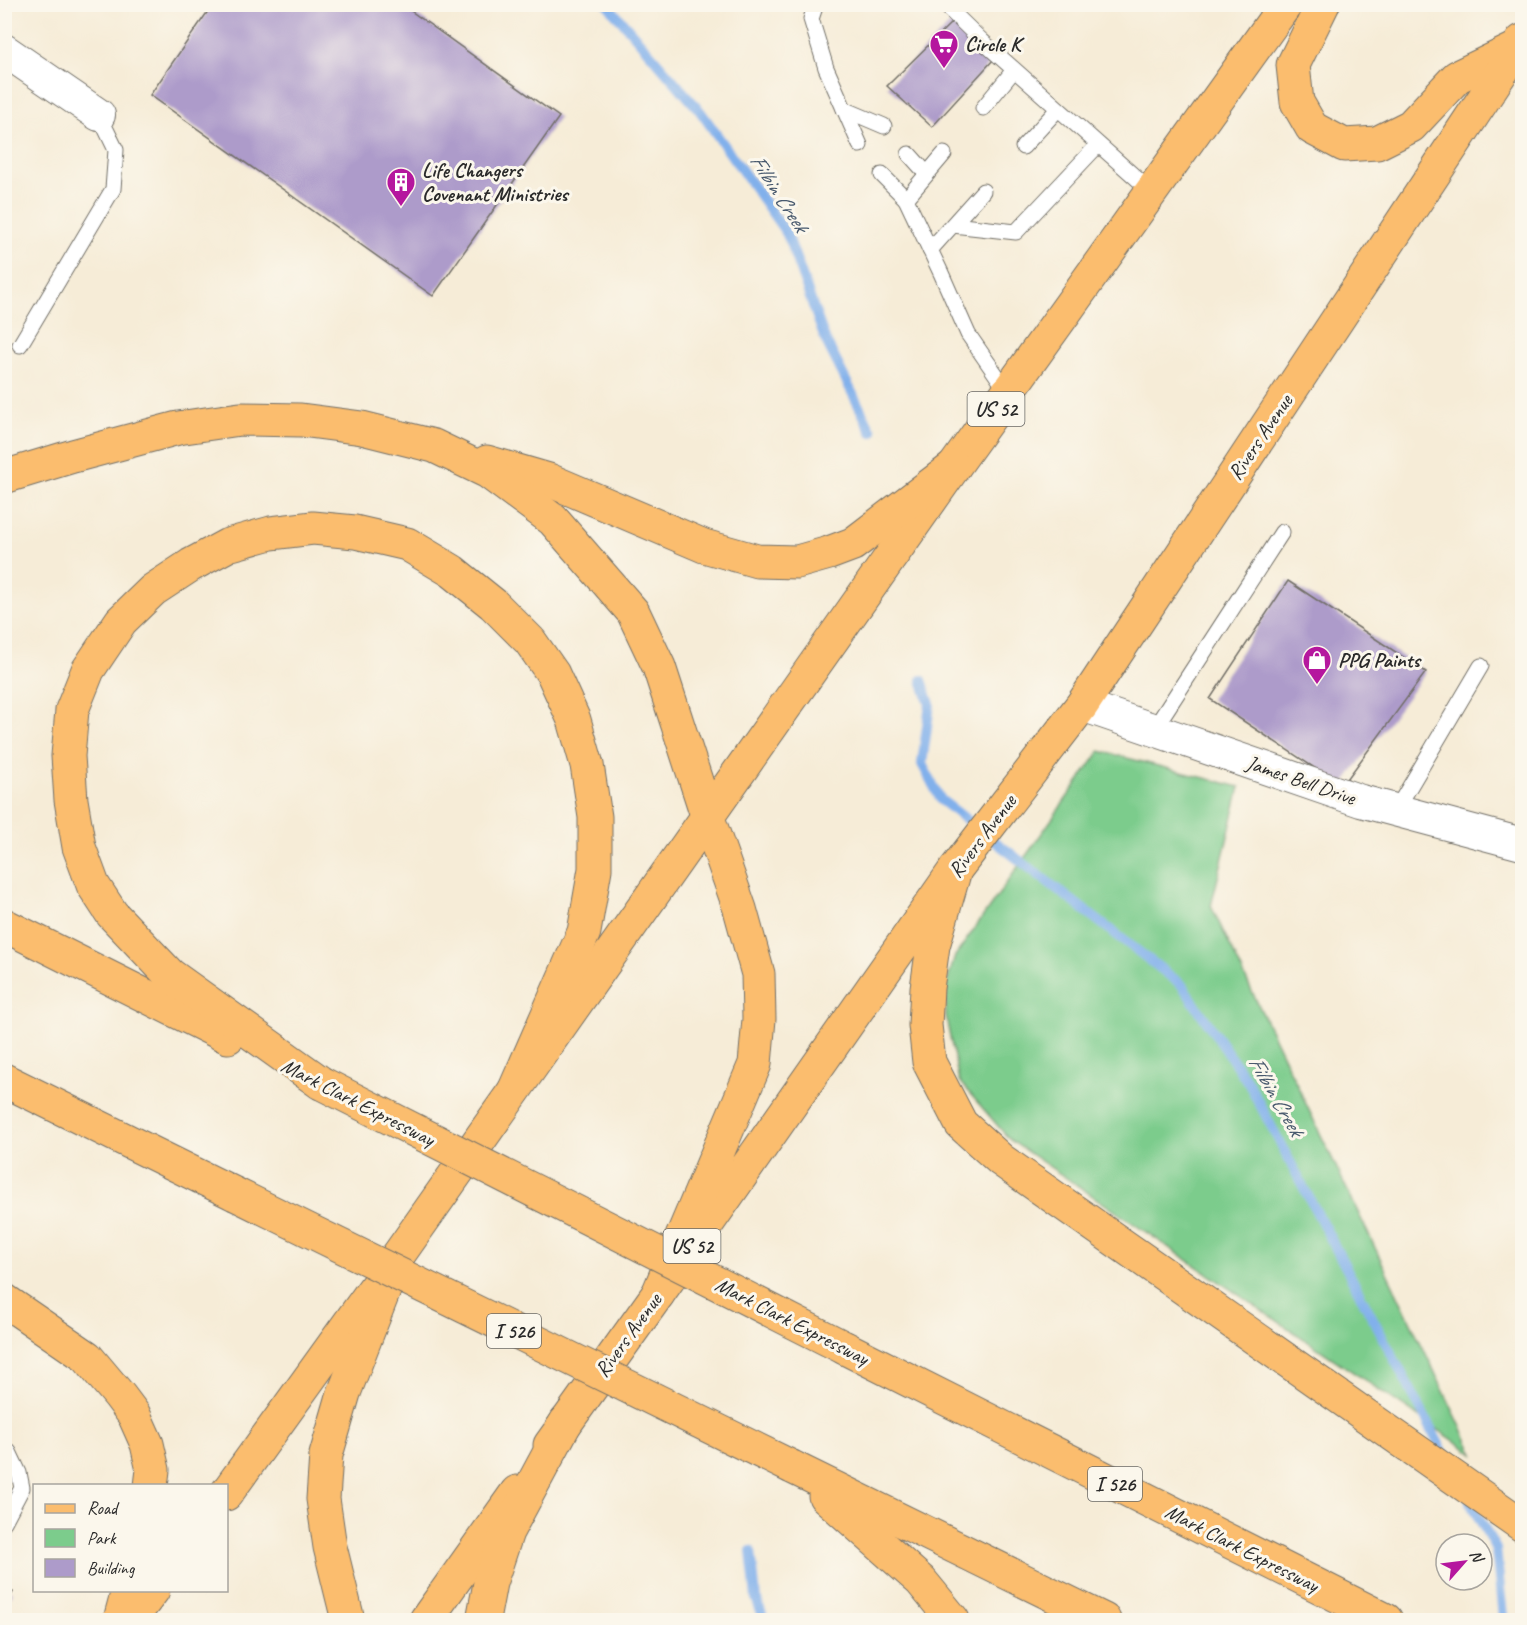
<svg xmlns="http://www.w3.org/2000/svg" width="1527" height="1625" viewBox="0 0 1527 1625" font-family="Caveat,sans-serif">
<rect width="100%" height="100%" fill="#fbf7ec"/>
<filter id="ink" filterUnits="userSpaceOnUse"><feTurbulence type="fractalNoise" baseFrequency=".0167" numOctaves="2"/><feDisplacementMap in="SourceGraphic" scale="12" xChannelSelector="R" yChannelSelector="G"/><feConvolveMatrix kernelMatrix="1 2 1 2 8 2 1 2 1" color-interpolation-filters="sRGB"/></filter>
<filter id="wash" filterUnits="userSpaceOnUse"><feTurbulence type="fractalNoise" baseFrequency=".008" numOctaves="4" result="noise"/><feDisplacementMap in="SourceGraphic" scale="24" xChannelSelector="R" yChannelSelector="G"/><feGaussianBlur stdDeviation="1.35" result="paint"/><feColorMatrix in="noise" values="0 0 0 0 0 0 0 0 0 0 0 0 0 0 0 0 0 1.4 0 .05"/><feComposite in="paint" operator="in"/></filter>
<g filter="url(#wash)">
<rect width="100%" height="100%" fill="#f6ecd7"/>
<path fill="#7ccc8c" stroke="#547c5c" stroke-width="1.5" d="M 1100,751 L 1240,787 L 1211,906 L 1474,1454 L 1010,1140 L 959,1081 L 946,1018 L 946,986 L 955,956 Z"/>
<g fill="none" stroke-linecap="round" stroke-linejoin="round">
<g stroke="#81b0eb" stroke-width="10">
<path d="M 607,4 L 700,111 L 787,234 L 825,339 L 872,432"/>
<path d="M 922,680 L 930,704 L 922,764 L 941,800 L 1182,985 L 1249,1084 L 1447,1459"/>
<path d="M 1470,1502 L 1496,1549 L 1503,1617 L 1506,1620"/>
<path d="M 751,1551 L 756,1598 L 764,1620"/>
</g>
</g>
<g id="blocks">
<g fill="#ad9bca">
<path d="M 213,4 L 401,4 L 559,117 L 433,296 L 150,95 Z"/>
<path d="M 954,20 L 994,59 L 932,127 L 887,86 Z"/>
<path d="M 1288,581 L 1426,672 L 1342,786 L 1210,699 Z"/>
<path d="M 4,1588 L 13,1592 L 4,1609 Z"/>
</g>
</g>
</g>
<g filter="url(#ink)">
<use href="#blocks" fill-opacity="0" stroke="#726f67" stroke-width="1.5"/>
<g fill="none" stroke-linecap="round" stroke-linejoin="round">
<g stroke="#726f67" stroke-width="17">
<g id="service">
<path d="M 816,4 L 811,19 L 826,68 L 860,145"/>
<path d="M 944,4 L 981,40 L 1152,192"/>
<path d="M 983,108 L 1014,70"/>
<path d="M 844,109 L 884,126"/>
<path d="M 1023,147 L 1058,109"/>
<path d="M 909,154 L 927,174"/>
<path d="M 882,175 L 906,199 L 941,273 L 968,334 L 1008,392"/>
<path d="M 906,199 L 944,154"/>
<path d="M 953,225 L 1016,232 L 1098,145"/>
<path d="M 930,250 L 983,191"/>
<path d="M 20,345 L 113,189 L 116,150 L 99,115"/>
<path d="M 1154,729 L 1282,532"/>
<path d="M 1396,810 L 1481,666"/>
<path d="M 4,1450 L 9,1452 L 19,1473 L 22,1488 L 4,1522"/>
</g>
</g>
<g stroke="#726f67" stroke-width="34">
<g id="minor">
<path d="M 4,50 L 99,115"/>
<path d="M 1082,705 L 1361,801 L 1522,844"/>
</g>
</g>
<g stroke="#726f67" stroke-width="35">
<g id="primary">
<path d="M 1323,4 L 1293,65 L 1297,102 L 1312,128 L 1344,145 L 1377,143 L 1411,126 L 1457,77 L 1517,48"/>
<path d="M 550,1445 L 658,1294 L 955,870 L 1082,705 L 1522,41"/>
<path d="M 226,1494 L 397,1257 L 954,467 L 1286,4"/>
<path d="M 130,1620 L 153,1590"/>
<path d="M 426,1620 L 517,1492"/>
</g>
</g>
<g stroke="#726f67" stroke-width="35">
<g id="motorway">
<path d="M 487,462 L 549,480 L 704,546 L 757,561 L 797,562 L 829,553 L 853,544 L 954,467"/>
<path d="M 4,477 L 73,456 L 178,428 L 240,419 L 301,420 L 362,428 L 434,446 L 488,472 L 553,520 L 633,612 L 659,667 L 707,815 L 740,909 L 758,974 L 759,1019 L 755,1064 L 658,1294"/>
<path d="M 955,870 L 933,946 L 927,988 L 925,1025 L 929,1062 L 961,1124 L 1001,1160 L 1522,1525"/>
<path d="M 4,925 L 228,1037"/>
<path d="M 4,1080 L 235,1194"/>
<path d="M 321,1083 L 170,975 L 112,914 L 93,885 L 79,847 L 71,800 L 68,756 L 72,710 L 88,670 L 121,621 L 153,590 L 191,565 L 228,545 L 271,533 L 313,528 L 355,532 L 407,544 L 452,571 L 493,604 L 530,641 L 553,674 L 574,720 L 587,765 L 595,817 L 595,869 L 584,932 L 515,1089"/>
<path d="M 4,1300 L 87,1357 L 119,1395 L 134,1415 L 147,1444 L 153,1470 L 151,1486"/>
<path d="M 845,1348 L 1386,1620"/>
<path d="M 792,1467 L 1104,1620"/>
<path d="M 825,1496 L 921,1581 L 953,1620"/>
<path d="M 120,1620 L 128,1590"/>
<path d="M 348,1620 L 330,1547 L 323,1499 L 326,1455 L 344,1393 L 397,1257"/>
<path d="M 483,1620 L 490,1583 L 507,1532 L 566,1422"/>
</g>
</g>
<use href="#service" stroke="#fff" stroke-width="15"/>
<use href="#minor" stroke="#fff" stroke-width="32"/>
<use href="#primary" stroke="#fbbd6e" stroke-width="33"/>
<use href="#motorway" stroke="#fbbd6e" stroke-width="33"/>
<g stroke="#726f67" stroke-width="35" stroke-linecap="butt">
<g id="motorway-bridge">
<path d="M 321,1083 L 845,1348"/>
<path d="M 235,1194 L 792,1467"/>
</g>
</g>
<use href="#motorway-bridge" stroke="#fbbd6e" stroke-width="33"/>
</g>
</g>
<defs>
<g id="supermarket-pin" transform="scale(1.5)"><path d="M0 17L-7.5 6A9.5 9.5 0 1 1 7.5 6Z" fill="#b5179e" stroke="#fbf7ec"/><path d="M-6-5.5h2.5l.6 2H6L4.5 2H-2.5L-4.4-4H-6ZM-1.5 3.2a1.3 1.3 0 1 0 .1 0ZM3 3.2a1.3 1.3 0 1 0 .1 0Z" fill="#fff"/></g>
<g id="building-pin" transform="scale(1.5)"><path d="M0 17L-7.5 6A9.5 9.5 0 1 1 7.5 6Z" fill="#b5179e" stroke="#fbf7ec"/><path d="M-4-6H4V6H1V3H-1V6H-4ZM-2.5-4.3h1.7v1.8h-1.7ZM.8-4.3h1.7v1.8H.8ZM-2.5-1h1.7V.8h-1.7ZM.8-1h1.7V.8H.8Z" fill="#fff"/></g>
<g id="shop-pin" transform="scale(1.5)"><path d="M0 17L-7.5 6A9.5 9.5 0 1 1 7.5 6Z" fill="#b5179e" stroke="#fbf7ec"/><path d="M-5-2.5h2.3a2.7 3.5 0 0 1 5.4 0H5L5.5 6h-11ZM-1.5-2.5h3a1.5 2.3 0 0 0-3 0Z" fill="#fff"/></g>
</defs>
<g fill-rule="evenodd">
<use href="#supermarket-pin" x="944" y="44"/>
<use href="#building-pin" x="401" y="182"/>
<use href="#shop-pin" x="1317" y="660"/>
</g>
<g text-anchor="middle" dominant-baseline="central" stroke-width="6" stroke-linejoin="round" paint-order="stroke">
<g fill="#fbf7ec" stroke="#696865" stroke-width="1.5">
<rect x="967.5" y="392" width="57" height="34" rx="4.5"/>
<rect x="663.5" y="1229" width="57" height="34" rx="4.5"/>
<rect x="487" y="1314" width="54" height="34" rx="4.5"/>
<rect x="1088" y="1467" width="54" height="34" rx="4.5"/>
</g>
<g font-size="20" font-weight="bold" fill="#2b2b2b">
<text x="996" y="409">US 52</text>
<text x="692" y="1246">US 52</text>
<text x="514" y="1331">I 526</text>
<text x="1115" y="1484">I 526</text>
</g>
<g font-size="21" font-weight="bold" fill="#2b2b2b" stroke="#fbf7ec" text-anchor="start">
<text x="965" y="44">Circle K</text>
<text x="422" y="170">Life Changers<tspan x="422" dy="24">Covenant Ministries</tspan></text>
<text x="1338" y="660">PPG Paints</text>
</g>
<g font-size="21" fill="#2b2b2b" stroke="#fbf7ec">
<text transform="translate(1260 437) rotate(-56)">Rivers Avenue</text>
<text transform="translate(1301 780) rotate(19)">James Bell Drive</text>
<text transform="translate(982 836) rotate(-53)">Rivers Avenue</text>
<text transform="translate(358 1102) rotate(27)">Mark Clark Expressway</text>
<text transform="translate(792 1321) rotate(27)">Mark Clark Expressway</text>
<text transform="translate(628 1335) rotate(-54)">Rivers Avenue</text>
<text transform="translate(1242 1548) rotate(27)">Mark Clark Expressway</text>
</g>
<g font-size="22" font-style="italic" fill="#495a6e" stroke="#fbf7ec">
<text transform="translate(779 193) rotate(57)">Filbin Creek</text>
<text transform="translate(1276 1096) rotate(60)">Filbin Creek</text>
</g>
</g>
<rect width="1527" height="1625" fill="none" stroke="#fbf7ec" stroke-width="24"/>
<rect x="33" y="1484" width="195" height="108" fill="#fbf7ec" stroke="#a8a59f" stroke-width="1.5"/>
<rect x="45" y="1504" width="30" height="9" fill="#fbbd6e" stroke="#a8a59f" stroke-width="1.5"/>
<text x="87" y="1514" font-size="18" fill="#2b2b2b">Road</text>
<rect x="45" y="1529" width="30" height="18" fill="#7ccc8c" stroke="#a8a59f" stroke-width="1.5"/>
<text x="87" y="1544" font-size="18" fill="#2b2b2b">Park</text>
<rect x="45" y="1559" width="30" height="18" fill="#ad9bca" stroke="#a8a59f" stroke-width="1.5"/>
<text x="87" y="1574" font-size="18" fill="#2b2b2b">Building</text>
<g transform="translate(1464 1562) rotate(62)"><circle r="28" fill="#fbf7ec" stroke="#a8a59f" stroke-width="1.5"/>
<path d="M0-4.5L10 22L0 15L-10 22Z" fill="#b5179e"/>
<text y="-9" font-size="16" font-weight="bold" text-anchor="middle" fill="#2b2b2b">N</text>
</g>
</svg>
